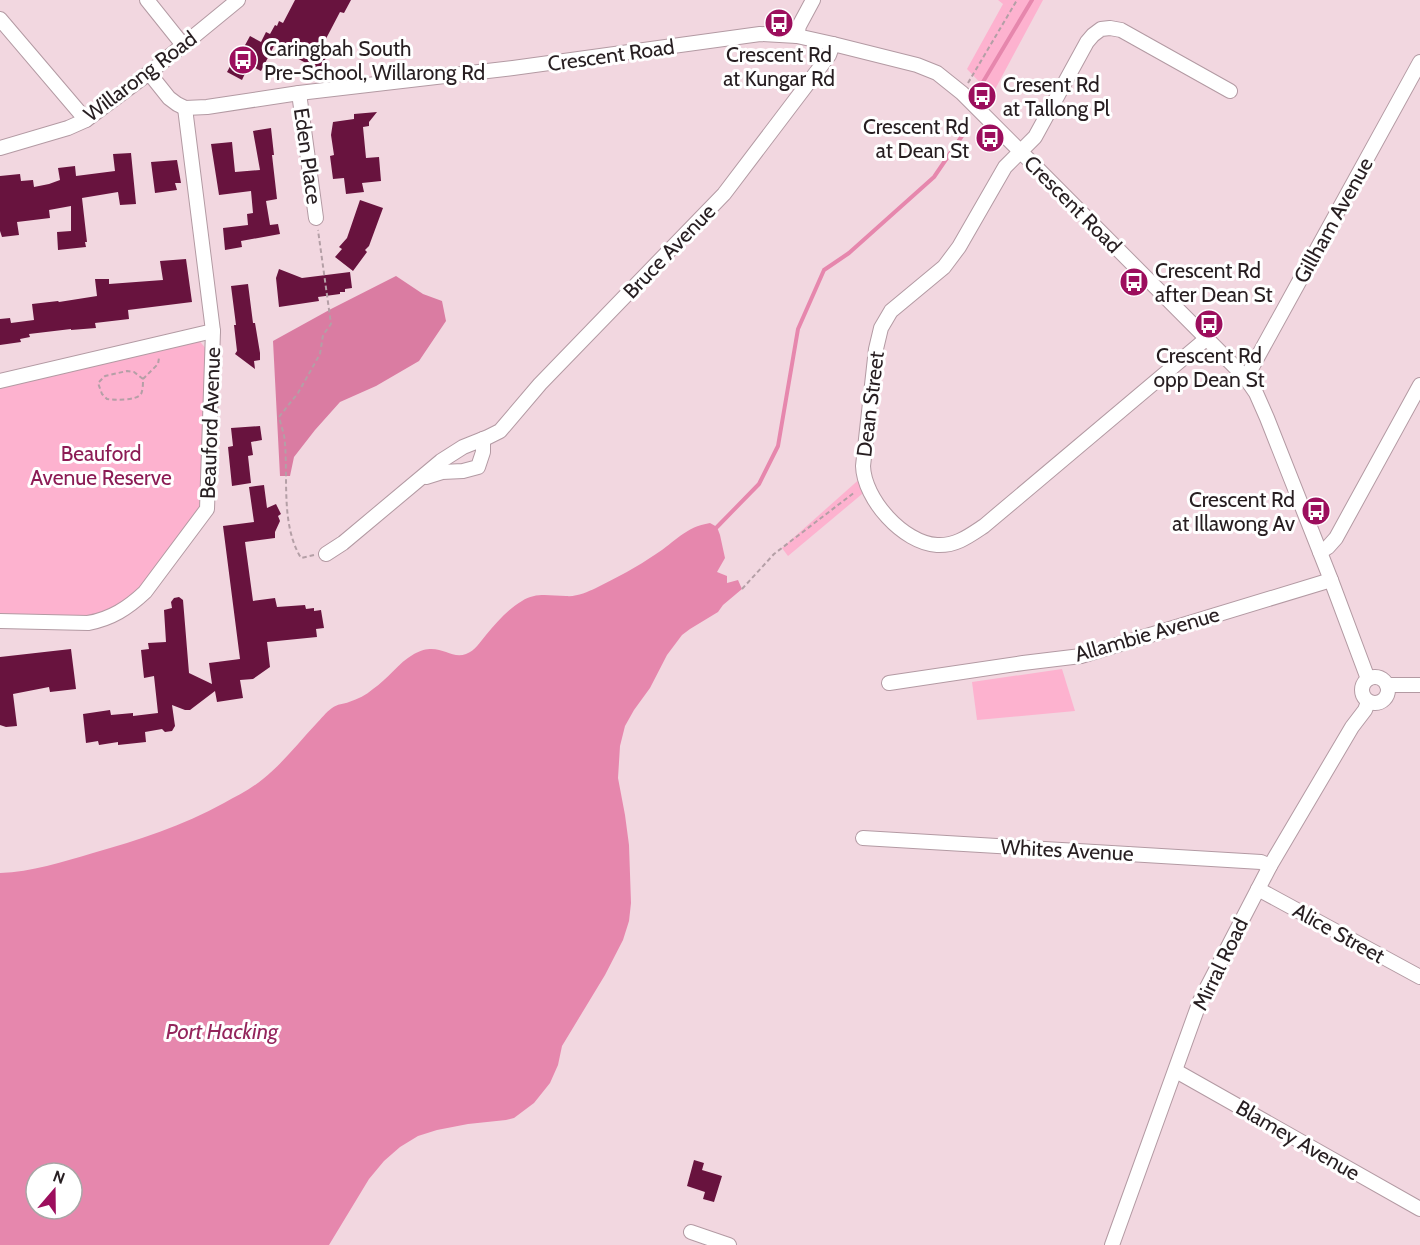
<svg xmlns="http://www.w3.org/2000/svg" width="1420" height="1245" viewBox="0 0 1420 1245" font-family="Cabin,sans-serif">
<rect width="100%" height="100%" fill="#f2d7e0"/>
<g fill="#fdb2cf">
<path d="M 998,0 L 1043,0 L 992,95 L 967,69 L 1003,4 Z"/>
<path d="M 197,338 L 207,350 L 199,514 L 143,586 L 115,608 L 76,622 L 0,613 L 0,387 Z"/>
<path d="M 863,476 L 868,489 L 788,556 L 782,548 Z"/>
<path d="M 1062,669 L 1075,711 L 977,720 L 972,682 Z"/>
</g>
<path fill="#da7ca2" d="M 396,276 L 423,294 L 442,301 L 446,321 L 419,361 L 376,386 L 340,402 L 315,430 L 294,457 L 290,476 L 280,476 L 273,341 L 331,309 Z"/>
<path fill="#e687ad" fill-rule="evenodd" d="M 710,523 L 717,527 L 720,535 L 725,558 L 717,572 L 727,576 L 727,583 L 738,580 L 742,589 L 723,605 L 718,612 L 690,629 L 682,635 L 667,655 L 650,688 L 634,710 L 625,726 L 620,746 L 618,778 L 625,815 L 629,845 L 631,903 L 629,921 L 623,940 L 605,975 L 562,1046 L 558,1065 L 550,1083 L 534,1103 L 514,1118 L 506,1120 L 468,1124 L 437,1130 L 418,1136 L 400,1147 L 384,1161 L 369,1179 L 329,1245 L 0,1245 L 0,873 C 32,872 62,862 93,853 C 139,840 182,826 224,803 C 237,796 251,789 263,779 C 283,763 299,742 316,724 C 321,719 326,712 332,708 C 337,704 344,704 349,702 C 358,699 366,695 373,689 C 388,679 398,663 414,654 C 439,640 449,660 466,654 C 475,651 480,642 486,635 C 496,623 508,609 522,601 C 536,592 550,596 566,596 C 577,597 587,592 596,588 C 616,578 637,567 656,554 C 675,542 685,527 710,523 ZM 36,1173 L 72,1173 L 72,1209 L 36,1209 Z"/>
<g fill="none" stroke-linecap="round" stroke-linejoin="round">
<g stroke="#e687ad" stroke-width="4">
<path d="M 980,87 L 1032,0"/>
<path d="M 717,527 L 759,484 L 778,446 L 798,329 L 824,270 L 849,253 L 934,177 L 964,133"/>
</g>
</g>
<g fill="#68133e">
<path d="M 295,0 L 351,0 L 344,13 L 340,12 L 318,54 L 326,58 L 319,70 L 274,46 L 261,71 L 249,65 L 242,80 L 227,72 L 241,46 L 244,47 L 250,36 L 261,42 L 266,32 L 270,34 L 275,25 L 277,26 L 279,21 L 283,23 Z"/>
<path d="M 377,112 L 369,122 L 369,126 L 363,127 L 366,158 L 379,157 L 381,181 L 362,183 L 364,192 L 346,194 L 344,178 L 333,179 L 330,156 L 334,155 L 331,135 L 333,122 L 354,119 L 354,114 Z"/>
<path d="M 271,128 L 274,155 L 272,155 L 277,199 L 266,201 L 270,225 L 278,224 L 280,234 L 241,241 L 242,247 L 225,250 L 223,228 L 248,225 L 247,214 L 253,213 L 251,191 L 219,195 L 211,144 L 232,142 L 235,172 L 260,170 L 253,131 Z"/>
<path d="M 131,153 L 136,204 L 120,205 L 118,192 L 82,198 L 87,242 L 85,242 L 86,247 L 58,250 L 57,232 L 71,231 L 71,206 L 49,210 L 50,218 L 17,222 L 19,235 L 2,237 L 0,231 L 0,176 L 20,174 L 21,181 L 33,180 L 34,187 L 49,184 L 60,180 L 58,168 L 75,166 L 76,176 L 115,171 L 113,154 Z"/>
<path d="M 177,160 L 181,183 L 175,183 L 177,190 L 155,193 L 151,162 Z"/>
<path d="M 360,200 L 383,208 L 369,246 L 365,250 L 367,252 L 353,271 L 335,257 L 342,249 L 339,247 L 347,238 Z"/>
<path d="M 186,259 L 192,302 L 128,310 L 129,319 L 95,323 L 96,328 L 71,330 L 71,329 L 29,334 L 30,337 L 20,339 L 21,342 L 0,345 L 0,319 L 10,318 L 11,323 L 34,320 L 32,304 L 58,301 L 59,302 L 97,296 L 95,279 L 109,279 L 109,284 L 163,280 L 160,261 Z"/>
<path d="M 279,269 L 302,278 L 350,272 L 352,288 L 345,289 L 345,292 L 340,292 L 340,294 L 318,297 L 319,301 L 279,307 L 276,278 Z"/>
<path d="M 248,284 L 253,323 L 255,323 L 260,353 L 260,360 L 254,361 L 255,369 L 235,354 L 237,351 L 234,325 L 236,325 L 231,286 Z"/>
<path d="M 260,426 L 262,440 L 251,442 L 253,455 L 248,456 L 251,483 L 232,486 L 228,447 L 233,446 L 231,428 Z"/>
<path d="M 264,485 L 267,508 L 276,504 L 281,514 L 278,516 L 280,521 L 275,532 L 275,538 L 245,542 L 253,601 L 275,598 L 277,607 L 305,605 L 306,609 L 314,608 L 314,611 L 321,610 L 324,628 L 316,629 L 317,637 L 267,642 L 270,667 L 253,679 L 240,680 L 243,698 L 217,702 L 215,691 L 190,710 L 185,710 L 172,705 L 175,726 L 172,731 L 165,732 L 162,729 L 145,732 L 146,742 L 118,745 L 118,742 L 99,745 L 98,741 L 86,743 L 83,714 L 110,710 L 111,715 L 133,713 L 133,716 L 158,713 L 154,676 L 144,678 L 141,650 L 149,649 L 148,643 L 166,642 L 164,610 L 172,608 L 171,602 L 174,598 L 179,597 L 183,600 L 189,673 L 212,684 L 209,663 L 240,659 L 223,526 L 254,522 L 249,487 Z"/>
<path d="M 71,649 L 76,689 L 50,692 L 49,687 L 13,694 L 17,726 L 6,727 L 0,725 L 0,657 Z"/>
<path d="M 694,1160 L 704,1163 L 702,1170 L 722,1176 L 714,1202 L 703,1199 L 705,1192 L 687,1186 Z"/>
</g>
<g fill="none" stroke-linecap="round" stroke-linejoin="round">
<g stroke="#b39aa3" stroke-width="16">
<g id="minor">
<path d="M 147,0 L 183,45"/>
<path d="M 0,19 L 86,120"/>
<path d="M 797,36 L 799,26 L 813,0"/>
<path d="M 149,73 L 169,98 L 177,104 L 185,108 L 207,107 L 299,93 L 513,68 L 760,34 L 797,36 L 833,44 L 917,65 L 937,73 L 962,93 L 1020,151 L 1245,377 L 1256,393 L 1267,418 L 1331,580 L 1368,679"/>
<path d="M 299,93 L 316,218"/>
<path d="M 0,148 L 68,128 L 86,120 L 149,73 L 238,0"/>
<path d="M 1206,339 L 984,526 C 969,536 956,546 937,545 C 903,543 864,499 863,466 L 876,349 L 881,328 L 891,311 L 944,267 L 959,247 L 1005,167 L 1035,137 L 1087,42 L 1093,35 L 1101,29 L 1110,28 L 1121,30 L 1230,91"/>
<path d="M 1245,377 L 1251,369 L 1420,62"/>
<path d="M 0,381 L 213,331"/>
<path d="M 426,477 L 442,472 L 463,471 L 478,467 L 483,452 L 483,439"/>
<path d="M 1320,552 L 1328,547 L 1336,538 L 1420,385"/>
<path d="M 326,554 L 343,543 L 441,461 L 463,447 L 488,437 L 500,431 L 540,384 L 724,194 L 818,70 L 829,55 L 833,44"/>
<path d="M 0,621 L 88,623 C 111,619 128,608 145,592 L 207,509 L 213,331 L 185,108"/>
<circle cx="1375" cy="690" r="13"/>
<path d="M 889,683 L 1023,663 L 1081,656 L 1331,580"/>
<path d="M 1387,685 L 1420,685"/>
<path d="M 863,838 L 1261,862 L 1270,866"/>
<path d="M 1258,889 L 1420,977"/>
<path d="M 1176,1071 L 1420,1209"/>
<path d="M 691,1232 L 729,1245"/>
<path d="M 1112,1245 L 1200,1001 L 1270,866 L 1352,727 L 1365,710 L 1368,702"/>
</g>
</g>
<g stroke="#b49fa6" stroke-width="2" stroke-dasharray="4.5 3" stroke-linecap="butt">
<path d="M 968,83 L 1017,0"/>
<path d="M 143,379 L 134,372 L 127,371 L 105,376 L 98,383 L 102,394 L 107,399 C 115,400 136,401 141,394 C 143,390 143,383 143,379 L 158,364 L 159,358"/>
<path d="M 314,555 L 301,558 C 281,525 288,481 285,444 C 285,435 281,426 279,417 L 298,393 L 320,354 L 323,335 L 331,324 L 318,230"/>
<path d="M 742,589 L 774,554 L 855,492"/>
</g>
<use href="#minor" stroke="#fff" stroke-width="14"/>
</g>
<defs>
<g id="bus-disc" transform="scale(1.5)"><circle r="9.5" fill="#9c0e5d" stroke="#fff"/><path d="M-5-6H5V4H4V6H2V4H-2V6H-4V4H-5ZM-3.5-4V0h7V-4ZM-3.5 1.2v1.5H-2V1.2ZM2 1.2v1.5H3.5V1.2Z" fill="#fff"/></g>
</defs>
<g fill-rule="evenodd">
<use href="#bus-disc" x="779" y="23"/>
<use href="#bus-disc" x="243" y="60"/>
<use href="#bus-disc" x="982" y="96"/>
<use href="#bus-disc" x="990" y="138"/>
<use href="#bus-disc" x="1134" y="282"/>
<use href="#bus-disc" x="1209" y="324"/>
<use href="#bus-disc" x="1316" y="511"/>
</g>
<g text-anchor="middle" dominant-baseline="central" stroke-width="6" stroke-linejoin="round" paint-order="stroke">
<g font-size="21" fill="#271e21" stroke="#fff" text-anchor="start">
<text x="264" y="48">Caringbah South<tspan x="264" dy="24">Pre-School, Willarong Rd</tspan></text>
<text x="779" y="54" text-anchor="middle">Crescent Rd<tspan x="779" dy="24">at Kungar Rd</tspan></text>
<text x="1003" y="84">Cresent Rd<tspan x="1003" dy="24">at Tallong Pl</tspan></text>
<text x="969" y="126" text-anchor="end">Crescent Rd<tspan x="969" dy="24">at Dean St</tspan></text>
<text x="1155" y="270">Crescent Rd<tspan x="1155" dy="24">after Dean St</tspan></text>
<text x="1209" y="355" text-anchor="middle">Crescent Rd<tspan x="1209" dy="24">opp Dean St</tspan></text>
<text x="1295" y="499" text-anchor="end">Crescent Rd<tspan x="1295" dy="24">at Illawong Av</tspan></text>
</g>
<g font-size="21" fill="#271e21" stroke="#fff">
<text transform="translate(611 55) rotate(-8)">Crescent Road</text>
<text transform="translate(140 76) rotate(-37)">Willarong Road</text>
<text transform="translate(308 156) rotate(82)">Eden Place</text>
<text transform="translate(1073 204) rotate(45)">Crescent Road</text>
<text transform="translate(1333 220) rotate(-61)">Gillham Avenue</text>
<text transform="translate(669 251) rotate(-46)">Bruce Avenue</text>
<text transform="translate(870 404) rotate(-83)">Dean Street</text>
<text transform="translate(210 423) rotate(-88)">Beauford Avenue</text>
<text transform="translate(1147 634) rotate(-16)">Allambie Avenue</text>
<text transform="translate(1067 850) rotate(3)">Whites Avenue</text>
<text transform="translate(1339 933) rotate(29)">Alice Street</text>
<text transform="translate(1220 964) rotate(-64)">Mirral Road</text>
<text transform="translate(1298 1140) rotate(30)">Blamey Avenue</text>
</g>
<g font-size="21" fill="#8c1c55" stroke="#fff">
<text x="101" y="453">Beauford<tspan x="101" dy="24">Avenue Reserve</tspan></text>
</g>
<g font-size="22" font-style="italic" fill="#94255c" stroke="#fff">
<text x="222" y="1031">Port Hacking</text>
</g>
</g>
<g transform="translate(54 1191) rotate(20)"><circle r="28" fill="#ffffff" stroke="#a9a5a6" stroke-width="1.5"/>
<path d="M0-4.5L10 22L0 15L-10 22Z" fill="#9c0e5d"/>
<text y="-9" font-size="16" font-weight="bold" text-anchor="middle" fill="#271e21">N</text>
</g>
</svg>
